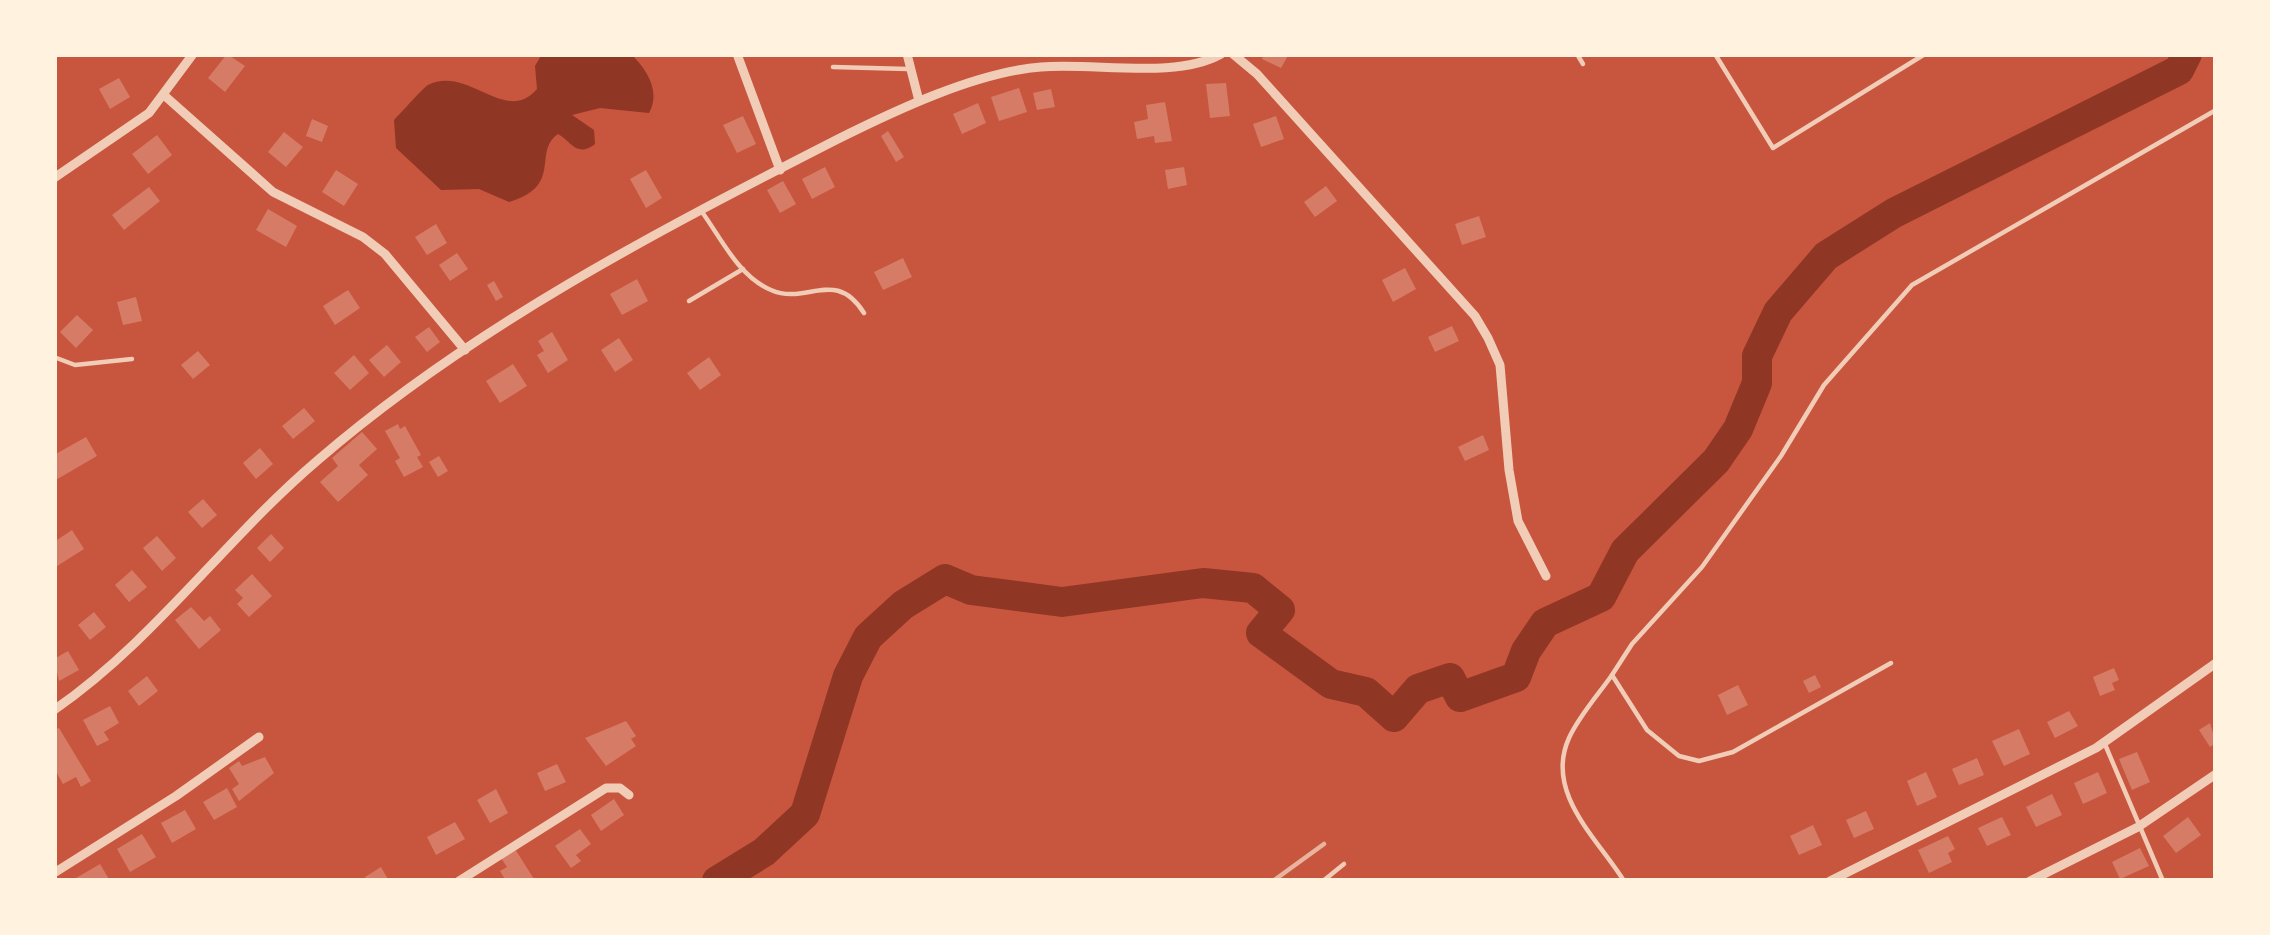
<svg xmlns="http://www.w3.org/2000/svg" width="2270" height="935" viewBox="0 0 2270 935" font-family="Georgia,serif">
<rect width="100%" height="100%" fill="#c8553d"/>
<path fill="#8f3625" d="M 542,54 L 631,54 C 647,70 661,91 649,113 L 600,108 L 572,115 L 594,130 L 595,144 C 577,158 572,142 558,134 C 532,152 564,186 509,202 L 479,189 L 441,190 L 396,148 L 394,120 C 401,113 423,88 428,85 C 469,65 505,126 537,89 L 535,66 Z"/>
<g fill="none" stroke-linecap="round" stroke-linejoin="round">
<path stroke="#8f3625" stroke-width="30" d="M 717,881 L 764,852 L 805,814 L 848,676 L 868,637 L 903,605 L 945,579 L 971,590 L 1062,602 L 1203,583 L 1253,588 L 1280,610 L 1261,633 L 1331,684 L 1366,692 L 1394,717 L 1418,689 L 1450,678 L 1460,697 L 1516,677 L 1526,651 L 1545,623 L 1601,597 L 1625,551 L 1716,461 L 1738,429 L 1757,383 L 1757,356 L 1778,312 L 1826,256 L 1894,213 L 2179,70 L 2187,54"/>
</g>
<g fill="#d67c66">
<path d="M 227,54 L 245,66 L 225,92 L 208,78 Z"/>
<path d="M 1264,54 L 1289,54 L 1281,68 L 1262,59 Z"/>
<path d="M 119,78 L 130,97 L 110,109 L 99,89 Z"/>
<path d="M 1226,83 L 1230,116 L 1210,118 L 1206,84 Z"/>
<path d="M 1019,88 L 1027,112 L 999,121 L 991,97 Z"/>
<path d="M 1051,89 L 1055,107 L 1037,110 L 1033,93 Z"/>
<path d="M 1165,102 L 1172,141 L 1155,143 L 1154,136 L 1137,139 L 1134,122 L 1148,119 L 1146,105 Z"/>
<path d="M 978,103 L 986,123 L 962,134 L 953,114 Z"/>
<path d="M 743,116 L 756,144 L 737,153 L 723,125 Z"/>
<path d="M 1276,116 L 1284,139 L 1261,147 L 1253,124 Z"/>
<path d="M 312,119 L 328,126 L 322,142 L 306,136 Z"/>
<path d="M 888,131 L 904,157 L 896,162 L 881,136 Z"/>
<path d="M 284,132 L 303,147 L 286,167 L 268,152 Z"/>
<path d="M 157,135 L 172,155 L 148,174 L 132,154 Z"/>
<path d="M 825,167 L 835,187 L 812,199 L 802,179 Z"/>
<path d="M 1184,167 L 1187,185 L 1168,189 L 1165,170 Z"/>
<path d="M 336,170 L 358,184 L 344,206 L 322,192 Z"/>
<path d="M 646,170 L 662,198 L 646,208 L 630,179 Z"/>
<path d="M 783,181 L 796,204 L 780,213 L 767,190 Z"/>
<path d="M 1326,186 L 1337,201 L 1315,217 L 1304,202 Z"/>
<path d="M 149,187 L 160,201 L 124,230 L 112,215 Z"/>
<path d="M 268,209 L 297,226 L 286,247 L 256,230 Z"/>
<path d="M 1479,216 L 1486,237 L 1462,245 L 1455,224 Z"/>
<path d="M 436,224 L 447,243 L 427,255 L 415,237 Z"/>
<path d="M 457,253 L 468,269 L 450,281 L 439,265 Z"/>
<path d="M 903,258 L 912,277 L 883,290 L 874,272 Z"/>
<path d="M 1405,268 L 1416,289 L 1393,302 L 1382,280 Z"/>
<path d="M 637,279 L 648,301 L 622,315 L 610,294 Z"/>
<path d="M 494,281 L 503,297 L 496,301 L 487,285 Z"/>
<path d="M 348,290 L 360,308 L 335,325 L 323,306 Z"/>
<path d="M 136,297 L 142,321 L 123,325 L 117,302 Z"/>
<path d="M 77,315 L 93,330 L 76,348 L 60,332 Z"/>
<path d="M 1452,326 L 1459,341 L 1435,352 L 1428,337 Z"/>
<path d="M 429,327 L 440,342 L 427,352 L 415,337 Z"/>
<path d="M 552,332 L 568,360 L 548,373 L 537,355 L 544,351 L 538,341 Z"/>
<path d="M 619,338 L 633,360 L 615,372 L 601,350 Z"/>
<path d="M 387,345 L 401,362 L 384,377 L 369,360 Z"/>
<path d="M 198,351 L 210,365 L 193,379 L 181,365 Z"/>
<path d="M 354,355 L 369,373 L 350,390 L 334,373 Z"/>
<path d="M 709,357 L 721,375 L 700,390 L 687,373 Z"/>
<path d="M 513,364 L 527,386 L 500,403 L 486,381 Z"/>
<path d="M 304,408 L 315,421 L 293,439 L 282,426 Z"/>
<path d="M 398,424 L 400,429 L 405,426 L 421,455 L 417,457 L 423,467 L 404,477 L 395,461 L 400,458 L 385,431 Z"/>
<path d="M 362,432 L 377,449 L 359,465 L 368,475 L 338,502 L 320,482 L 338,466 L 332,458 Z"/>
<path d="M 1483,435 L 1489,450 L 1465,461 L 1458,447 Z"/>
<path d="M 86,437 L 97,456 L 54,481 L 54,455 Z"/>
<path d="M 260,448 L 273,464 L 256,479 L 243,463 Z"/>
<path d="M 439,456 L 448,471 L 438,477 L 429,462 Z"/>
<path d="M 203,499 L 217,515 L 202,528 L 188,512 Z"/>
<path d="M 72,530 L 84,549 L 54,568 L 54,542 Z"/>
<path d="M 271,534 L 284,548 L 270,562 L 257,548 Z"/>
<path d="M 157,536 L 176,558 L 162,571 L 143,548 Z"/>
<path d="M 132,570 L 147,587 L 129,602 L 115,585 Z"/>
<path d="M 252,574 L 272,596 L 249,617 L 237,604 L 243,598 L 235,590 Z"/>
<path d="M 191,607 L 204,621 L 210,616 L 221,630 L 199,649 L 175,620 Z"/>
<path d="M 94,612 L 106,627 L 90,640 L 78,625 Z"/>
<path d="M 68,651 L 79,670 L 59,681 L 54,659 Z"/>
<path d="M 2114,668 L 2119,680 L 2112,683 L 2115,690 L 2100,696 L 2093,677 Z"/>
<path d="M 1815,675 L 1821,687 L 1809,693 L 1803,681 Z"/>
<path d="M 147,676 L 158,691 L 139,706 L 128,691 Z"/>
<path d="M 1738,685 L 1748,705 L 1727,715 L 1718,695 Z"/>
<path d="M 110,706 L 119,723 L 104,732 L 109,740 L 97,746 L 83,720 Z"/>
<path d="M 2069,711 L 2078,726 L 2055,738 L 2047,722 Z"/>
<path d="M 626,721 L 636,736 L 631,739 L 636,746 L 606,766 L 585,738 Z"/>
<path d="M 2210,723 L 2216,743 L 2210,747 L 2199,730 Z"/>
<path d="M 59,728 L 91,781 L 81,787 L 76,777 L 63,784 L 54,768 L 57,761 L 54,730 Z"/>
<path d="M 2019,729 L 2030,754 L 2004,766 L 1992,741 Z"/>
<path d="M 2137,752 L 2150,782 L 2132,790 L 2119,759 Z"/>
<path d="M 265,757 L 274,773 L 239,801 L 232,789 L 239,784 L 229,768 L 239,761 L 242,766 Z"/>
<path d="M 1977,758 L 1984,775 L 1959,785 L 1952,769 Z"/>
<path d="M 557,764 L 566,782 L 545,791 L 537,773 Z"/>
<path d="M 1926,772 L 1937,797 L 1917,806 L 1907,781 Z"/>
<path d="M 2098,772 L 2107,793 L 2083,804 L 2074,783 Z"/>
<path d="M 227,788 L 237,807 L 214,820 L 203,802 Z"/>
<path d="M 496,789 L 508,813 L 490,823 L 477,800 Z"/>
<path d="M 2052,794 L 2062,815 L 2036,827 L 2026,807 Z"/>
<path d="M 614,799 L 624,815 L 601,831 L 591,815 Z"/>
<path d="M 185,810 L 196,829 L 172,843 L 161,823 Z"/>
<path d="M 1866,811 L 1874,829 L 1854,838 L 1846,820 Z"/>
<path d="M 2002,817 L 2011,835 L 1987,846 L 1978,828 Z"/>
<path d="M 2188,817 L 2201,835 L 2176,853 L 2163,836 Z"/>
<path d="M 455,822 L 465,839 L 436,855 L 427,837 Z"/>
<path d="M 1813,825 L 1822,845 L 1799,855 L 1790,836 Z"/>
<path d="M 580,829 L 591,844 L 576,855 L 581,861 L 571,868 L 555,846 Z"/>
<path d="M 142,834 L 156,857 L 130,872 L 117,849 Z"/>
<path d="M 1948,836 L 1955,849 L 1948,853 L 1952,862 L 1929,873 L 1918,850 Z"/>
<path d="M 2140,848 L 2149,866 L 2120,879 L 2112,862 Z"/>
<path d="M 515,849 L 534,879 L 530,881 L 506,881 L 500,871 L 507,867 L 501,858 Z"/>
<path d="M 100,864 L 110,881 L 71,881 Z"/>
<path d="M 381,867 L 389,881 L 367,881 L 365,877 Z"/>
</g>
<g fill="none" stroke-linecap="round" stroke-linejoin="round">
<g stroke="#f1ccb7" stroke-width="4.5">
<path d="M 1577,54 L 1583,64"/>
<path d="M 1715,54 L 1773,148 L 1925,54"/>
<path d="M 833,67 L 908,69"/>
<path d="M 702,212 C 721,238 739,277 771,290 C 807,306 835,267 864,313"/>
<path d="M 689,301 L 743,269"/>
<path d="M 54,357 L 75,365 L 132,359"/>
<path d="M 1612,675 L 1632,644 L 1702,567 L 1781,456 L 1824,385 L 1912,285 L 2216,110"/>
<path d="M 2104,742 L 2163,881"/>
<path d="M 1323,881 L 1344,864"/>
<path d="M 1624,881 C 1598,839 1544,793 1569,738 C 1579,716 1598,695 1612,675 L 1647,730 L 1679,756 L 1699,761 L 1733,752 L 1891,663"/>
</g>
<g stroke="#f1ccb7" stroke-width="9">
<path d="M 737,54 L 780,170"/>
<path d="M 907,54 L 919,101"/>
<path d="M 1233,54 L 1257,74 L 1475,316 L 1488,338 L 1500,365 L 1509,470 L 1518,521 L 1546,576"/>
<path d="M 165,96 L 273,192 L 363,237 L 385,254 L 465,350"/>
<path d="M 54,178 L 149,113 L 193,54"/>
<path d="M 54,710 C 155,640 225,539 318,460 C 472,327 656,232 836,140 C 894,111 976,72 1041,67 C 1093,62 1175,80 1221,54"/>
<path d="M 54,873 L 176,796 L 259,737"/>
<path d="M 459,881 L 606,788 L 620,788 L 629,795"/>
<path d="M 1830,881 L 2096,748 L 2216,663"/>
<path d="M 2030,881 L 2138,827 L 2216,774"/>
</g>
<path stroke="#e9b49f" stroke-width="4.5" d="M 1273,881 L 1324,844"/>
</g>
<rect width="2270" height="935" fill="none" stroke="#fff3e0" stroke-width="114"/>
</svg>
